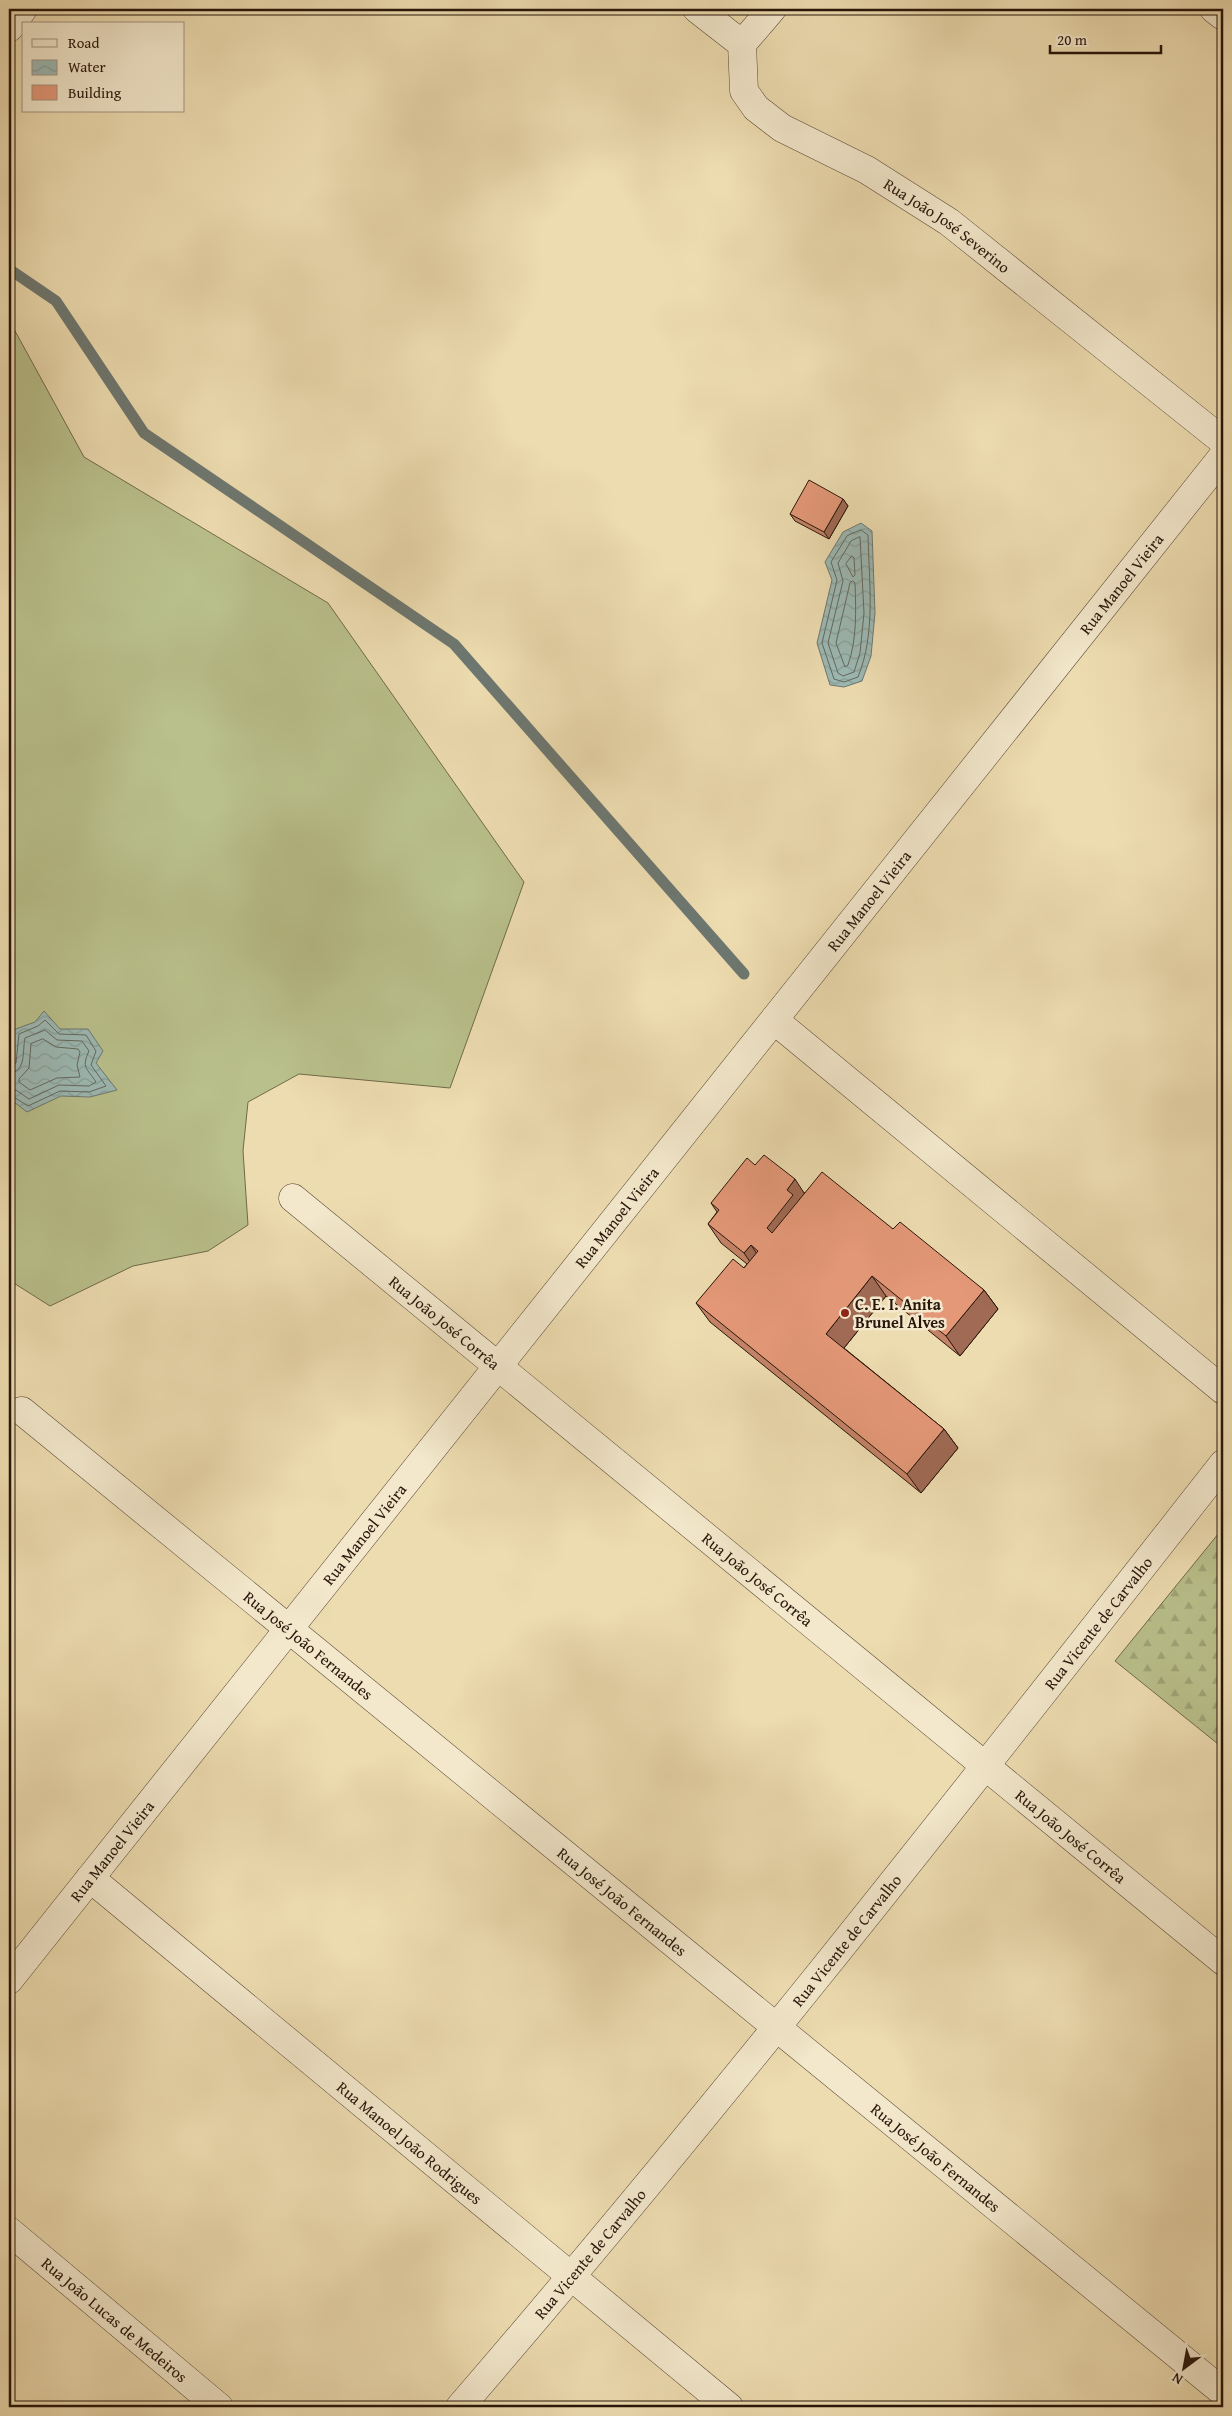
<svg xmlns="http://www.w3.org/2000/svg" width="1232" height="2416" viewBox="0 0 1232 2416" font-family="'Gentium Book Plus',serif">
<defs>
<pattern id="forest-firs" width="22" height="20" patternUnits="userSpaceOnUse" patternTransform="scale(1.25)"><rect width="22" height="20" fill="#b9c08b"/><path d="M5 1l3.5 6h-7zM16 11l3.5 6h-7z" fill="#9fa477"/></pattern>
<pattern id="water-waves" width="16" height="10" patternUnits="userSpaceOnUse" patternTransform="scale(1.25)"><rect width="16" height="10" fill="#9cb9b4"/><path d="M0 5q4-4 8 0t8 0" fill="none" stroke="#869e99"/></pattern>
</defs>
<rect width="100%" height="100%" fill="#eddcb0"/>
<filter id="stains"><feTurbulence type="fractalNoise" baseFrequency=".004" numOctaves="4"/><feColorMatrix values="0 0 0 0 .2 0 0 0 0 .09 0 0 0 0 .02 0 0 0 .5 -.17"/></filter>
<radialGradient id="worn" r=".72"><stop offset=".6" stop-color="#630" stop-opacity="0"/><stop offset="1" stop-color="#630" stop-opacity=".3"/></radialGradient>
<path fill="#b9c08b" stroke="#706a4a" d="M 9,320 L 84,457 L 328,603 L 524,882 L 450,1088 L 299,1074 L 248,1102 L 243,1151 L 248,1225 L 208,1251 L 133,1266 L 50,1306 L 9,1280 Z"/>
<path fill="url(#forest-firs)" stroke="#706a4a" d="M 1223,1528 L 1223,1748 L 1115,1661 Z"/>
<g fill="url(#water-waves)" stroke="#6d7770">
<path d="M 861,523 L 872,531 L 875,613 L 871,656 L 862,681 L 844,687 L 830,685 L 817,643 L 832,580 L 825,562 L 843,532 Z"/>
<path d="M 44,1011 L 60,1029 L 88,1029 L 103,1051 L 96,1063 L 117,1090 L 90,1097 L 61,1096 L 27,1112 L 9,1098 L 13,1030 L 35,1022 Z"/>
</g>
<g fill="none" stroke-linecap="round" stroke-linejoin="round">
<g stroke="#62675f" stroke-width="1">
<path d="M 861,530 L 868,535 C 869,582 876,633 858,677 L 844,682 L 834,679 L 822,643 L 837,580 L 831,562 L 847,536 Z"/>
<path d="M 860,537 L 864,613 L 860,653 L 854,672 L 843,676 L 838,673 L 828,643 L 843,581 L 838,563 L 851,541 Z"/>
<path d="M 852,556 L 854,558 L 855,575 L 853,577 L 846,564 Z"/>
<path d="M 853,581 L 855,583 C 856,611 857,639 848,665 L 845,667 L 836,643 L 850,583 Z"/>
<path d="M 43,1039 L 56,1047 L 78,1049 L 80,1052 L 77,1065 L 80,1077 L 57,1078 L 30,1090 L 19,1082 L 19,1079 L 29,1068 L 31,1044 Z"/>
<path d="M 9,1067 L 16,1063 L 19,1034 L 38,1026 L 45,1020 L 59,1034 L 86,1035 L 96,1051 L 91,1065 L 106,1086 L 89,1092 L 60,1091 L 28,1106 L 9,1094"/>
<path d="M 9,1073 C 27,1072 22,1051 25,1038 L 45,1030 L 57,1040 L 82,1041 L 89,1051 C 81,1068 87,1068 96,1082 L 89,1086 L 59,1085 L 29,1099 L 16,1090 L 9,1088"/>
</g>
<path stroke="#6d7770" stroke-width="11" d="M 9,269 L 56,301 L 144,433 L 454,644 L 744,974"/>
<g stroke="#584734" stroke-width="29">
<g id="minor">
<path id="s1" d="M 697,9 L 742,44 L 744,91 L 756,108 L 782,128 L 867,170 L 949,222 L 1223,441"/>
<path d="M 1214,9 L 1223,16"/>
<path d="M 9,28 L 23,9"/>
<path d="M 742,44 L 772,9"/>
<path d="M 774,1020 L 1223,1390"/>
<path id="s2" d="M 293,1198 L 1223,1961"/>
<path id="s3" d="M 22,1411 L 1223,2392"/>
<path id="s4" d="M 90,1878 L 729,2407"/>
<path id="s5" d="M 9,1980 L 1223,456"/>
<path id="s6" d="M 9,2231 L 219,2407"/>
<path id="s7" d="M 460,2407 C 724,2101 973,1782 1223,1464"/>
</g>
</g>
<use href="#minor" stroke="#f3e8cc" stroke-width="28"/>
</g>
<g fill="#c48367" stroke="#27150a">
<path d="M 843,499 L 848,506 L 829,539 L 795,521 L 790,514 Z"/>
<path d="M 755,1165 L 805,1193 L 893,1229 L 984,1290 L 998,1309 L 960,1356 L 886,1296 L 844,1348 L 944,1429 L 958,1448 L 921,1493 L 710,1322 L 696,1303 L 744,1268 L 747,1264 L 721,1243 L 708,1224 L 717,1212 L 711,1203 Z"/>
</g>
<g fill="#a06a54" stroke="#27150a">
<path d="M 843,499 L 848,506 L 829,539 L 824,532 Z"/>
<path d="M 795,1179 L 808,1199 L 780,1248 L 767,1228 L 787,1190 Z"/>
<path d="M 751,1245 L 764,1264 L 757,1272 L 744,1253 Z"/>
<path d="M 872,1276 L 886,1296 L 840,1353 L 826,1334 Z"/>
<path d="M 984,1290 L 998,1309 L 960,1356 L 946,1336 Z"/>
<path d="M 944,1429 L 958,1448 L 921,1493 L 907,1474 Z"/>
</g>
<g fill="#e49878" stroke="#27150a">
<path d="M 809,480 L 843,499 L 824,532 L 790,514 Z"/>
<path d="M 764,1155 L 795,1179 L 787,1190 L 793,1195 L 767,1228 L 772,1233 L 822,1172 L 893,1229 L 900,1222 L 984,1290 L 946,1336 L 872,1276 L 826,1334 L 944,1429 L 907,1474 L 696,1303 L 733,1259 L 744,1268 L 758,1251 L 751,1245 L 744,1253 L 708,1224 L 719,1210 L 711,1203 L 747,1158 L 755,1165 Z"/>
</g>
<circle fill="#8f2418" stroke="#f3e8cc" stroke-width="2" cx="845" cy="1313" r="5"/>
<g text-anchor="middle" dominant-baseline="central" stroke-width="5" stroke-linejoin="round" paint-order="stroke">
<g font-size="16" fill="#27150a" stroke="#f3e8cc">
<text stroke="none"><textPath href="#s1" startOffset="350">Rua João José Severino</textPath></text>
<text stroke="none"><textPath href="#s5" startOffset="1785">Rua Manoel Vieira</textPath></text>
<text stroke="none"><textPath href="#s5" startOffset="1380">Rua Manoel Vieira</textPath></text>
<text stroke="none"><textPath href="#s5" startOffset="975">Rua Manoel Vieira</textPath></text>
<text stroke="none"><textPath href="#s2" startOffset="196">Rua João José Corrêa</textPath></text>
<text stroke="none"><textPath href="#s5" startOffset="570">Rua Manoel Vieira</textPath></text>
<text stroke="none"><textPath href="#s2" startOffset="601">Rua João José Corrêa</textPath></text>
<text stroke="none"><textPath href="#s7" startOffset="1011">Rua Vicente de Carvalho</textPath></text>
<text stroke="none"><textPath href="#s3" startOffset="370">Rua José João Fernandes</textPath></text>
<text stroke="none"><textPath href="#s2" startOffset="1006">Rua João José Corrêa</textPath></text>
<text stroke="none"><textPath href="#s5" startOffset="165">Rua Manoel Vieira</textPath></text>
<text stroke="none"><textPath href="#s3" startOffset="775">Rua José João Fernandes</textPath></text>
<text stroke="none"><textPath href="#s7" startOffset="606">Rua Vicente de Carvalho</textPath></text>
<text stroke="none"><textPath href="#s4" startOffset="415">Rua Manoel João Rodrigues</textPath></text>
<text stroke="none"><textPath href="#s3" startOffset="1180">Rua José João Fernandes</textPath></text>
<text stroke="none"><textPath href="#s7" startOffset="201">Rua Vicente de Carvalho</textPath></text>
<text stroke="none"><textPath href="#s6" startOffset="138">Rua João Lucas de Medeiros</textPath></text>
</g>
<g font-size="16" font-weight="bold" fill="#27150a" stroke="#f3e8cc" text-anchor="start">
<text x="855" y="1304">C. E. I. Anita<tspan x="855" dy="18">Brunel Alves</tspan></text>
</g>
</g>
<rect width="1232" height="2416" fill="none" stroke="#eddcb0" stroke-width="30"/>
<rect x="10" y="10" width="1212" height="2396" fill="none" stroke="#27150a" stroke-width="2.5"/>
<rect x="15" y="15" width="1202" height="2386" fill="none" stroke="#27150a"/>
<rect x="22" y="22" width="162" height="90" fill="#f3e8cc" stroke="#a1947e"/>
<rect x="32" y="39" width="25" height="8" fill="#f3e8cc" stroke="#a1947e"/>
<text x="68" y="48" font-size="15" fill="#27150a">Road</text>
<rect x="32" y="60" width="25" height="15" fill="url(#water-waves)" stroke="#a1947e"/>
<text x="68" y="72" font-size="15" fill="#27150a">Water</text>
<rect x="32" y="85" width="25" height="15" fill="#e49878" stroke="#a1947e"/>
<text x="68" y="98" font-size="15" fill="#27150a">Building</text>
<g transform="translate(1184 2368) rotate(212)" stroke="#f3e8cc" stroke-width="4" paint-order="stroke">
<path d="M0-4L9 19L0 12L-9 19Z" fill="#27150a"/>
<text y="-8" font-size="14" font-weight="bold" text-anchor="middle" fill="#27150a">N</text>
</g>
<path d="M1050 45v8h111v-8" fill="none" stroke="#27150a" stroke-width="2.5"/>
<text x="1057" y="45" font-size="15" fill="#27150a" stroke="#f3e8cc" stroke-width="4" paint-order="stroke">20 m</text>
<rect width="100%" height="100%" filter="url(#stains)"/>
<rect width="100%" height="100%" fill="url(#worn)"/>
</svg>
